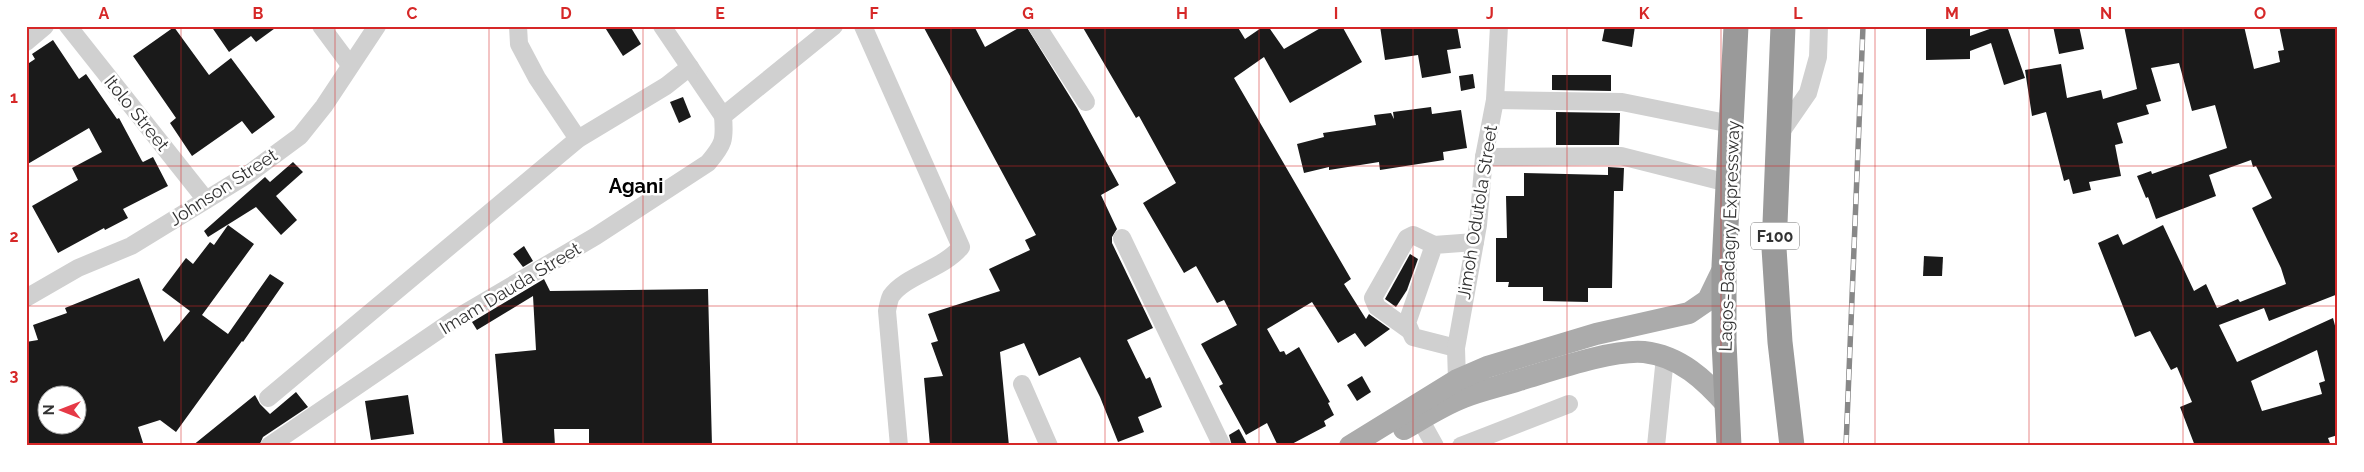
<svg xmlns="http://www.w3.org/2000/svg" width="2364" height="472" viewBox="0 0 2364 472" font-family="Raleway,sans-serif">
<rect width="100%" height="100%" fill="#fff"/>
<g fill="#1a1a1a" fill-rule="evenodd">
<path d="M 211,26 L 278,26 L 256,42 L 251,36 L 229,52 Z"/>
<path d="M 604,26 L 630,26 L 641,44 L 623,56 Z"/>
<path d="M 923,26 L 974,26 L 985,47 L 1022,26 L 1026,26 L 1077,108 L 1119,185 L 1101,195 L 1117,229 L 1112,237 L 1112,243 L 1153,328 L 1127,340 L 1146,379 L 1150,377 L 1162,407 L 1138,417 L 1144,432 L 1118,442 L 1100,397 L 1080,357 L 1039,376 L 1024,343 L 1000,352 L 1009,446 L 930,446 L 924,378 L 943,376 L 931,343 L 938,341 L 928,314 L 1000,291 L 989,269 L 1030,250 L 1025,240 L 1036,235 Z"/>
<path d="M 1082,26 L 1237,26 L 1245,39 L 1264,26 L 1268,26 L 1284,49 L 1324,26 L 1342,26 L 1362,62 L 1290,103 L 1264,57 L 1234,78 L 1351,279 L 1344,284 L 1366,319 L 1369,314 L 1390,329 L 1365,347 L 1355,333 L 1338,343 L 1312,302 L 1267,329 L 1280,352 L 1284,351 L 1286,355 L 1299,347 L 1330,402 L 1328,403 L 1334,415 L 1324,421 L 1326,426 L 1288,446 L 1278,446 L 1267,423 L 1246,435 L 1219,386 L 1223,384 L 1201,344 L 1237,325 L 1224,300 L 1217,303 L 1196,266 L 1184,273 L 1143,203 L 1176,183 L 1139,116 L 1136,118 Z"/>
<path d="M 1380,26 L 1457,26 L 1461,48 L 1447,50 L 1451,73 L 1422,78 L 1418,55 L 1385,60 Z"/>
<path d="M 1605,26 L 1635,26 L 1632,47 L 1602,41 Z"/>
<path d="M 1951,26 L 1970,26 L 1970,36 L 1998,26 L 2007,26 L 2025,78 L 2004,85 L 1991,43 L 1970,51 L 1970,59 L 1926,60 L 1926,28 L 1950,28 Z"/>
<path d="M 2053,26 L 2079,26 L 2084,49 L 2059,54 Z"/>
<path d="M 2124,26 L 2244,26 L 2254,69 L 2280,62 L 2278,51 L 2284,50 L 2279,26 L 2338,26 L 2338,258 L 2335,260 L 2338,269 L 2338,294 L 2269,321 L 2264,308 L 2219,325 L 2237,362 L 2333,318 L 2338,337 L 2338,435 L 2328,438 L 2331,446 L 2195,446 L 2180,407 L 2192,402 L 2177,367 L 2171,370 L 2150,331 L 2135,337 L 2098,243 L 2118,234 L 2123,245 L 2163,225 L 2194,291 L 2206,284 L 2217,308 L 2238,299 L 2240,302 L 2286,284 L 2281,268 L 2252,208 L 2272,198 L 2256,166 L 2253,167 L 2251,160 L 2209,175 L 2216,196 L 2156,219 L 2148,197 L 2146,198 L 2137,176 L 2151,171 L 2152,174 L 2227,148 L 2215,105 L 2192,111 L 2179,63 L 2151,68 L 2161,101 L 2146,105 L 2149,114 L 2117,123 L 2123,143 L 2115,145 L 2121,176 L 2089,182 L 2091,190 L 2073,194 L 2069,179 L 2064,181 L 2046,112 L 2032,116 L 2025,70 L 2061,64 L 2067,98 L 2101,90 L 2103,99 L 2137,89 ZM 2317,350 L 2325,381 L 2319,383 L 2322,394 L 2262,411 L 2251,381 Z"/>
<path d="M 174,27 L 209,75 L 231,58 L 275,117 L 252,134 L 242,121 L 192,156 L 170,123 L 176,118 L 133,56 Z"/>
<path d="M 53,40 L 79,79 L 86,74 L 117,119 L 119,118 L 142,161 L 143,162 L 153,157 L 168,186 L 123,209 L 128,218 L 105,230 L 104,228 L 58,253 L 32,206 L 78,180 L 72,168 L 102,152 L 89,128 L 26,165 L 26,65 L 35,59 L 32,54 Z"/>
<path d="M 1473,74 L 1475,88 L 1461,91 L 1459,76 Z"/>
<path d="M 1552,75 L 1611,75 L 1611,91 L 1552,90 Z"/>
<path d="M 683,97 L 691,117 L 679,123 L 670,102 Z"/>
<path d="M 1431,107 L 1432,114 L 1461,110 L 1467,148 L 1443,152 L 1444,160 L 1380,170 L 1379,162 L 1329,170 L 1329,167 L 1304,173 L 1297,144 L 1324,137 L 1323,133 L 1376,125 L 1374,115 L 1391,113 L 1394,119 L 1393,112 Z"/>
<path d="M 1556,112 L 1620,113 L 1619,145 L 1556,145 Z"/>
<path d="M 293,162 L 303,172 L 276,196 L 297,220 L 281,235 L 256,207 L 208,237 L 204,231 L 265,177 L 270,182 Z"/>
<path d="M 1608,167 L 1624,168 L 1623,191 L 1614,191 L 1612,288 L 1588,288 L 1588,302 L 1543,301 L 1543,287 L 1508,287 L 1509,282 L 1496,282 L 1496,238 L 1507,238 L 1506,196 L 1524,196 L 1524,173 L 1608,175 Z"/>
<path d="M 228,225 L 254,244 L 202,315 L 228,334 L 270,274 L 284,283 L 243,342 L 242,341 L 176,432 L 160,420 L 138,427 L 144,446 L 26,446 L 26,342 L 38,340 L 33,325 L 67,313 L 65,308 L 139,278 L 164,342 L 190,311 L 162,290 L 186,258 L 193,264 L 210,242 L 214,245 ZM 48,394 L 78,394 L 78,424 L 48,424 Z"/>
<path d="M 524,246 L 533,261 L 523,267 L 513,254 Z"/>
<path d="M 1410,254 L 1418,259 L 1407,290 L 1396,307 L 1385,299 Z"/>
<path d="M 1924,256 L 1943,257 L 1942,276 L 1923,276 Z"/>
<path d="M 544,279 L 550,291 L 708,289 L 712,446 L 589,446 L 589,429 L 554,429 L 555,446 L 503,446 L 495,354 L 536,350 L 533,296 L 477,330 L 472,322 Z"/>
<path d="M 1362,376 L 1371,392 L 1357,401 L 1347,385 Z"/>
<path d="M 296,392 L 308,407 L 263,437 L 259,446 L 192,446 L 255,395 L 260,404 L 270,414 Z"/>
<path d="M 408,395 L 414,434 L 371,440 L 365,401 Z"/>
<path d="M 1239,429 L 1248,446 L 1232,446 L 1229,435 Z"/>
</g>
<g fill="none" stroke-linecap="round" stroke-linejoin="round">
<g stroke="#d0d0d0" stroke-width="18">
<path d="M 68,26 L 206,200"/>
<path d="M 321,26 L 350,65"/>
<path d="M 518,26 L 519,44 L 537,78 L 578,139"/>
<path d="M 662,26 L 723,116"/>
<path d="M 863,26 L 961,247 C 943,269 906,275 891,296 C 889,300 888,306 887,311 L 899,446"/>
<path d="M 1037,26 L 1086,102"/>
<path d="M 26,42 L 45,26"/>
<path d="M 1495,100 L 1622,102 L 1731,124"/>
<path d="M 1779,135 L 1808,93 L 1818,57 L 1819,26"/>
<path d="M 1484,157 L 1621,156 L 1728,183"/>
<path d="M 1122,238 L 1222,446"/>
<path d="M 26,298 L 78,268 L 131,246 L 250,173 L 300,136 L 324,106 L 377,26"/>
<path d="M 1409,330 L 1377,307 L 1373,298 L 1407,238 L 1413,235 L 1434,245"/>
<path d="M 1456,348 L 1413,337 L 1407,323 L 1434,245 L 1475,242"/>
<path d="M 1022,384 L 1049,446"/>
<path d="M 1461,391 L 1457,380 L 1456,348 L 1478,225 L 1484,157 L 1495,100 L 1499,26"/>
<path d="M 268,398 L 578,139 L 666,86 L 690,67"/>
<path d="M 1420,419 L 1435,446"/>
<path d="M 269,446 L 455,319 L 596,236 L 708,163 C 724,144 725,140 723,116 L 834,26"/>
<path d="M 1461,446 L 1569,404"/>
<path d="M 1656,446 L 1665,357"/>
</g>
<g stroke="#ababab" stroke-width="22">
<path d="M 1404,429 C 1423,418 1443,405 1464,397 C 1482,390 1501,386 1519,380 C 1550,371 1612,349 1644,352 C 1680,356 1705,380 1728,406"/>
<path d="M 1350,446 L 1457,380 L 1487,367 L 1596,334 L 1689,313 L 1708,300 L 1724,267"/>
</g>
<g stroke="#9a9a9a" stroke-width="25">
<path d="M 1783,26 L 1774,248 L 1780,342 L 1792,446"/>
<path d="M 1729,446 L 1724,342 L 1724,266 L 1736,26"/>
</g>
<g stroke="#888" stroke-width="5.5">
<path id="rail" d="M 1846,446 L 1863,26"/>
</g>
<use href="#rail" stroke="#fff" stroke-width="4" stroke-dasharray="11" stroke-linecap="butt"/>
</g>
<path fill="none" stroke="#d62828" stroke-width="1" stroke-opacity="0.55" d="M 181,26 L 181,446M 335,26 L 335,446M 489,26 L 489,446M 643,26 L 643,446M 797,26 L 797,446M 951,26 L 951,446M 1105,26 L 1105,446M 1259,26 L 1259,446M 1413,26 L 1413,446M 1567,26 L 1567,446M 1721,26 L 1721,446M 1875,26 L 1875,446M 2029,26 L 2029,446M 2183,26 L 2183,446M 26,166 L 2338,166M 26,306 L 2338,306"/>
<g text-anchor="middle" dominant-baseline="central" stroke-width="5" stroke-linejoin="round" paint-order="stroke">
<rect fill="#fff" stroke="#707070" stroke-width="1" x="1751" y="222.5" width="48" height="27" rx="4"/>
<g font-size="16" font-weight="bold" fill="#333">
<text x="1775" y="236">F100</text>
</g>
<g font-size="18" fill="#333" stroke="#fff">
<text transform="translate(137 113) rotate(51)">Itolo Street</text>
<text transform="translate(223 187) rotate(-33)">Johnson Street</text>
<text transform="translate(1477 212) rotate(-81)">Jimoh Odutola Street</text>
<text transform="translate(1729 236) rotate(-88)">Lagos-Badagry Expressway</text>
<text transform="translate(510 288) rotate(-31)">Imam Dauda Street</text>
</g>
<g font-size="20" font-weight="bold" fill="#000" stroke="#fff">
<text x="636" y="186">Agani</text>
</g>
</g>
<rect width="2364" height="472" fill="none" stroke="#ffffff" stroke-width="55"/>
<g transform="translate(62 410) rotate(270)"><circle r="24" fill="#ffffff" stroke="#adadad"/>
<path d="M0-4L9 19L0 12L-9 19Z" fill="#e63946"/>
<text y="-8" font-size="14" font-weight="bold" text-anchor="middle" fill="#333333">N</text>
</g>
<rect x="28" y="28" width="2308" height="416" fill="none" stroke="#d62828" stroke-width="2"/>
<g font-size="16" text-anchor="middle" font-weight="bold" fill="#d62828">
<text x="104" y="19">A</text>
<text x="258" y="19">B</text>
<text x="412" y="19">C</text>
<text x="566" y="19">D</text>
<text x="720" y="19">E</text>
<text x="874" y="19">F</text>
<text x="1028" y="19">G</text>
<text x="1182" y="19">H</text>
<text x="1336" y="19">I</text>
<text x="1490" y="19">J</text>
<text x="1644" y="19">K</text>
<text x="1798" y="19">L</text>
<text x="1952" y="19">M</text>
<text x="2106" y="19">N</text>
<text x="2260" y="19">O</text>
<text x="14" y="103">1</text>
<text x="14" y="242">2</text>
<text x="14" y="381">3</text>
</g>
</svg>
